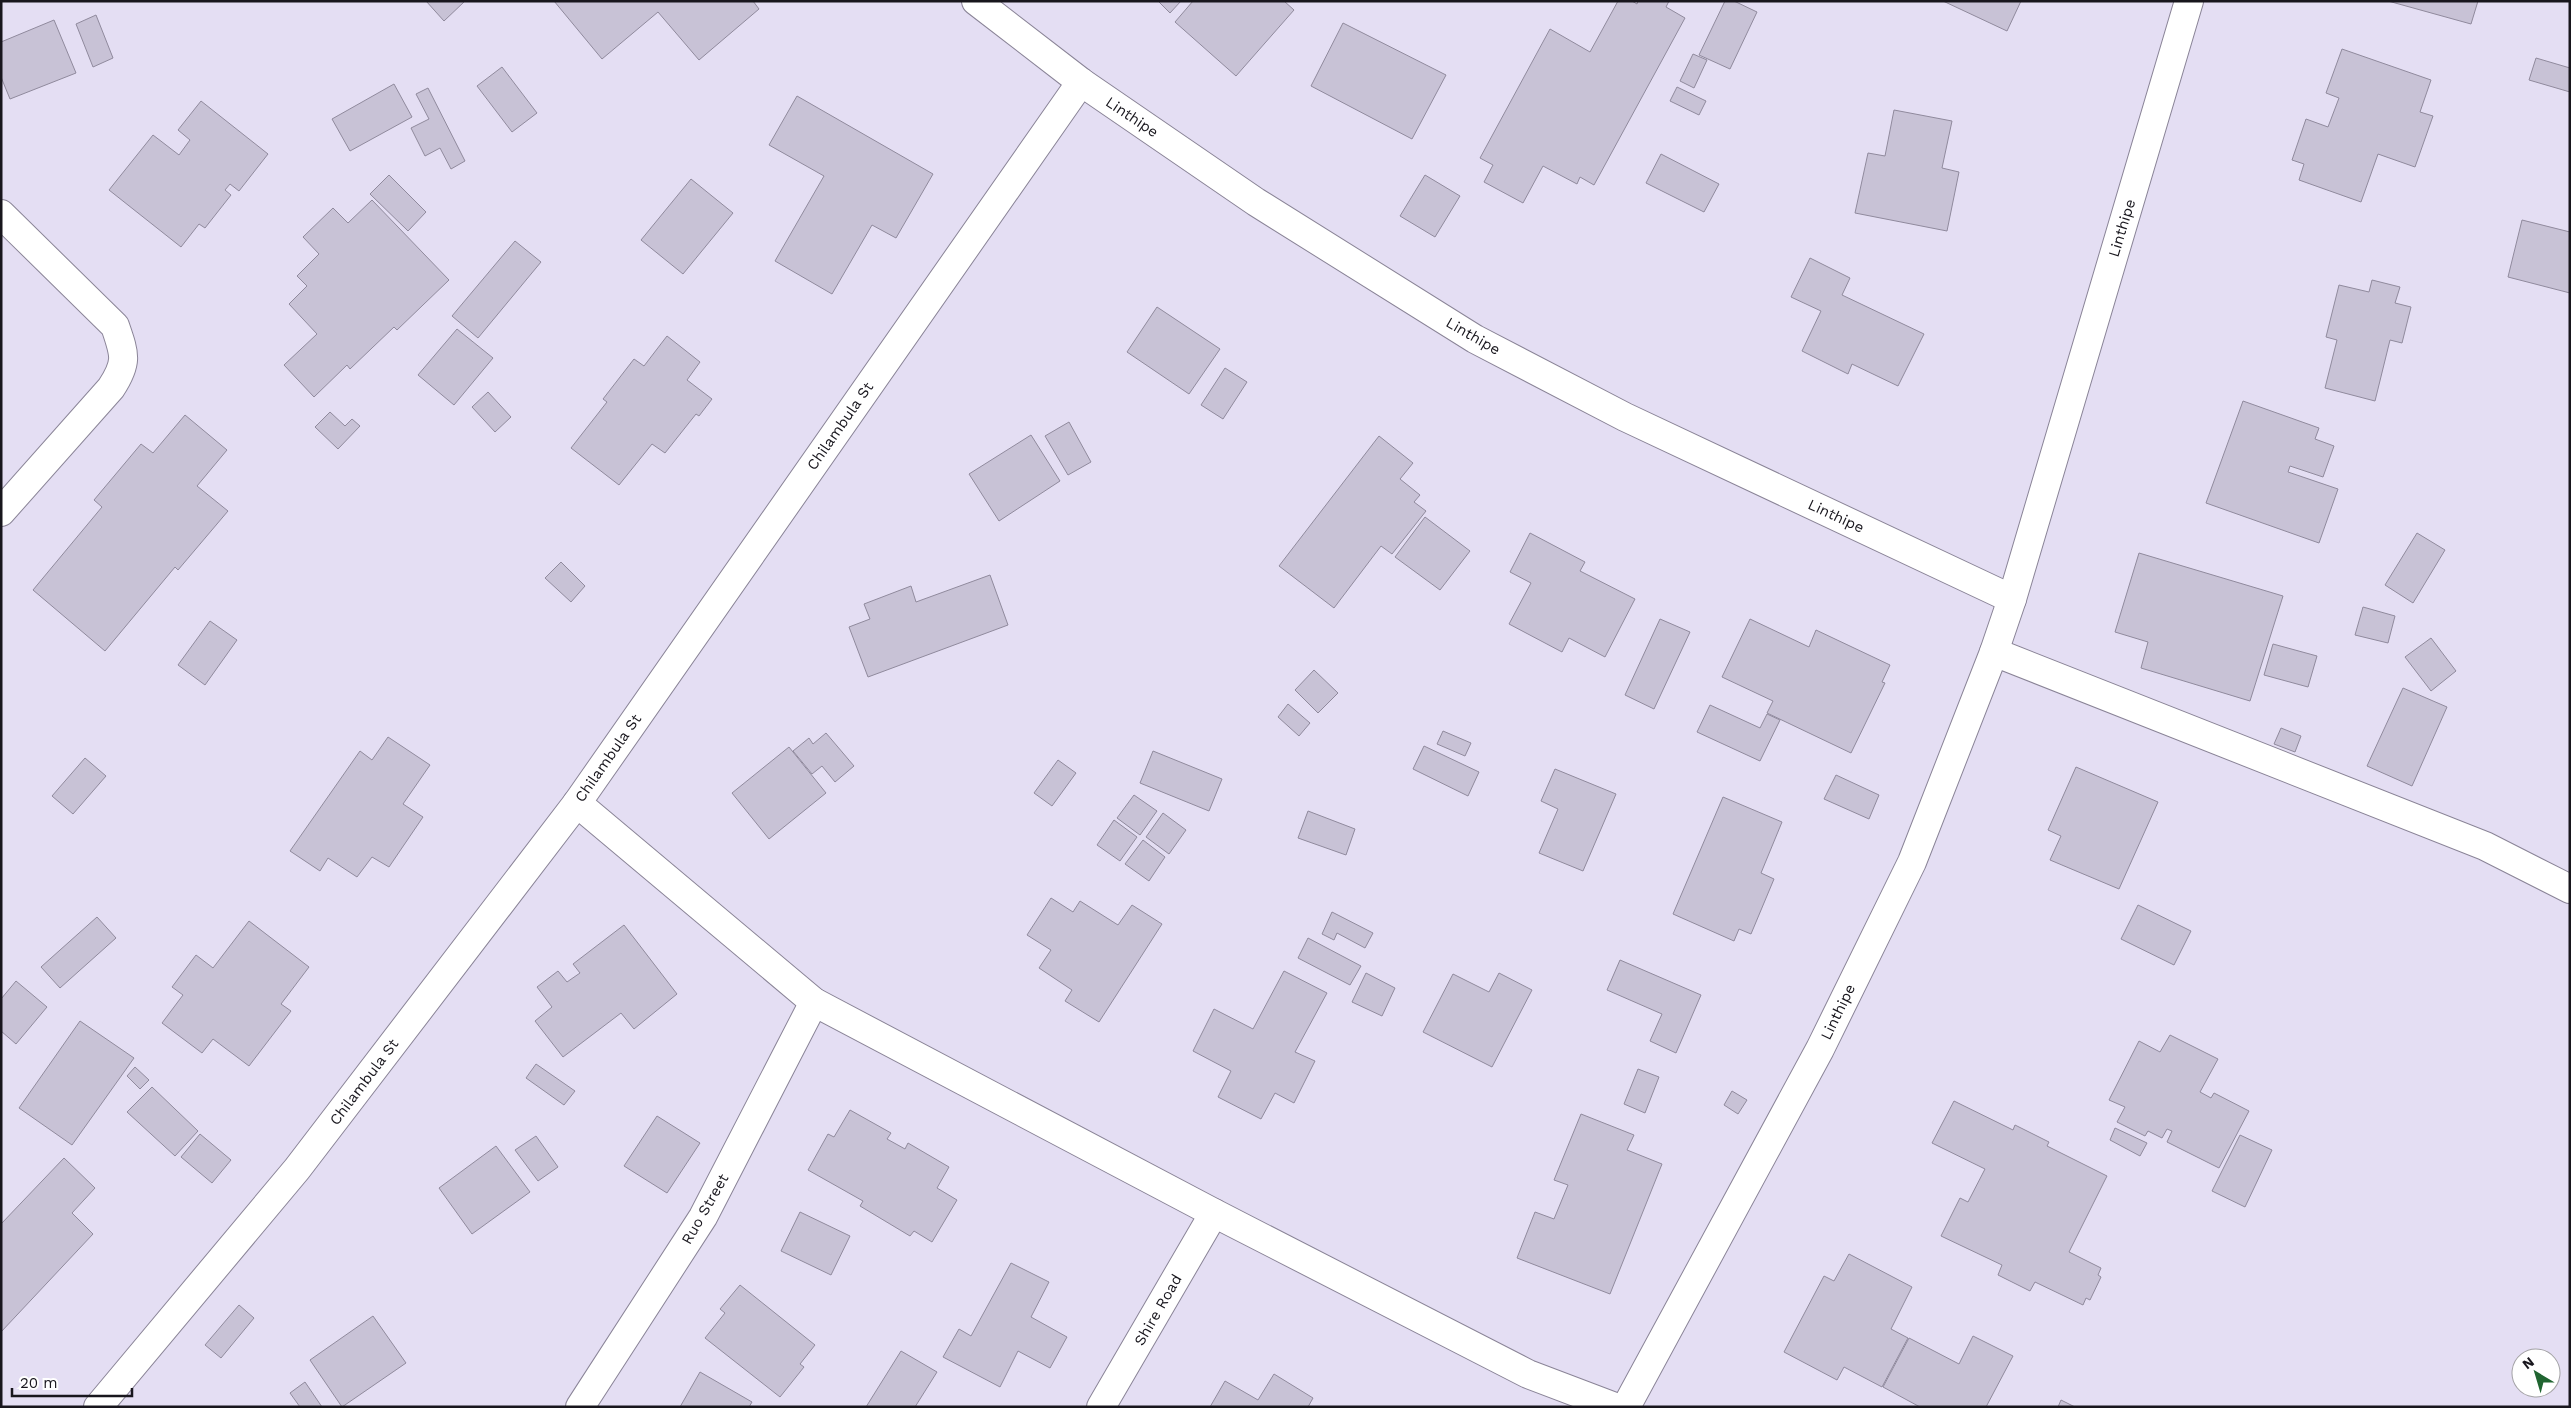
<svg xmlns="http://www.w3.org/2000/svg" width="2571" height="1408" viewBox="0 0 2571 1408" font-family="'Work Sans',sans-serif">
<rect width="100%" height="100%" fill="#e4def3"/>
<g fill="#c8c2d6" stroke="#908a9d">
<path d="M 426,1 L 465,1 L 444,21 Z"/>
<path d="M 554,1 L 753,1 L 759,9 L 699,60 L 658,12 L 602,59 Z"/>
<path d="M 1158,1 L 1181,1 L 1170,13 Z"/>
<path d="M 1193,1 L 1284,1 L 1294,10 L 1236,76 L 1175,22 Z"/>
<path d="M 1618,1 L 1632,1 L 1637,4 L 1638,1 L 1669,1 L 1666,7 L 1685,18 L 1594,185 L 1580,177 L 1577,184 L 1543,166 L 1523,203 L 1484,182 L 1493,165 L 1480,158 L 1550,29 L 1590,52 Z"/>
<path d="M 1725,1 L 1734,1 L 1757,12 L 1730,69 L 1699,55 Z"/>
<path d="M 1943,1 L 2021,1 L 2007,31 Z"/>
<path d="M 2388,1 L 2478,1 L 2471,24 Z"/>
<path d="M 96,15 L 113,58 L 93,67 L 76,24 Z"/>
<path d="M 54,20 L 76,73 L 10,99 L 1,77 L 1,42 Z"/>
<path d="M 1343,23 L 1446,75 L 1412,139 L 1311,86 Z"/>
<path d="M 2342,49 L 2431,80 L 2420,112 L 2433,116 L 2415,167 L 2378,154 L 2361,202 L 2299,180 L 2304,164 L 2292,160 L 2306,119 L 2328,127 L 2339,98 L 2326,93 Z"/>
<path d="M 1693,54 L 1707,60 L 1694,88 L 1680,81 Z"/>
<path d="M 2536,58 L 2570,68 L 2570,92 L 2529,80 Z"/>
<path d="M 502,67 L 537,113 L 512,132 L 477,86 Z"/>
<path d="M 394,84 L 412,117 L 350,151 L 332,119 Z"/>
<path d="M 1677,87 L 1706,101 L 1699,115 L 1670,101 Z"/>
<path d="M 428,88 L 465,161 L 451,169 L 440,148 L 425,156 L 411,128 L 429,119 L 416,94 Z"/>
<path d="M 797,96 L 933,174 L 896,238 L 872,225 L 832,294 L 775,261 L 824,176 L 769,145 Z"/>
<path d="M 201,101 L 268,154 L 239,191 L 230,184 L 225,190 L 231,195 L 205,228 L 199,224 L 181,247 L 109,190 L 153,135 L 179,155 L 190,140 L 178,130 Z"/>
<path d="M 1894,110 L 1952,121 L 1942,168 L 1959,172 L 1947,231 L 1855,213 L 1868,153 L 1885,156 Z"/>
<path d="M 1661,154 L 1719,184 L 1704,212 L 1646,183 Z"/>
<path d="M 389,175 L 426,212 L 408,231 L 370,194 Z"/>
<path d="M 1425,175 L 1460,196 L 1435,237 L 1400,216 Z"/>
<path d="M 691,179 L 733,213 L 683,274 L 641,240 Z"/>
<path d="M 372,200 L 449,280 L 397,330 L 394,327 L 350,369 L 347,365 L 314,397 L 284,365 L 317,334 L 289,304 L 307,286 L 297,276 L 319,254 L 303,237 L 333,208 L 348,223 Z"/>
<path d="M 2522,220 L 2570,232 L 2570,293 L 2508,277 Z"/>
<path d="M 515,241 L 541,262 L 478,338 L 452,316 Z"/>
<path d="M 1810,258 L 1850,278 L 1842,295 L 1924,334 L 1898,386 L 1852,364 L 1848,374 L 1802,351 L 1821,311 L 1791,297 Z"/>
<path d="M 2372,280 L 2400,287 L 2395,303 L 2411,307 L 2402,343 L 2390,340 L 2375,401 L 2325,388 L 2337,340 L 2326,337 L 2339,285 L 2369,292 Z"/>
<path d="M 1157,307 L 1220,349 L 1189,394 L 1127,352 Z"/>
<path d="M 457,329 L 493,358 L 454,405 L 418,375 Z"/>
<path d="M 667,336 L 700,362 L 687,380 L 712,399 L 699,416 L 696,414 L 665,453 L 652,444 L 619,485 L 571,448 L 607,402 L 603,399 L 634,359 L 644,366 Z"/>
<path d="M 1225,368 L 1247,382 L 1223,419 L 1201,405 Z"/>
<path d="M 488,392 L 511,417 L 495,432 L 472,407 Z"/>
<path d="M 2243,401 L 2319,428 L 2315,439 L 2334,446 L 2323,477 L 2290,466 L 2288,472 L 2338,489 L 2319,543 L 2206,503 Z"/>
<path d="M 330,412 L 345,426 L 352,419 L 360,426 L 338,449 L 315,427 Z"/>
<path d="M 185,415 L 227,450 L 197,486 L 228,511 L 178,570 L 175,567 L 105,651 L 33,590 L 102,507 L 94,500 L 141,444 L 153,453 Z"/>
<path d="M 1069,422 L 1091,462 L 1068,475 L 1045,436 Z"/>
<path d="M 1031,435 L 1060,481 L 999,521 L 969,474 Z"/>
<path d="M 1379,436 L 1413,463 L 1400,479 L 1420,495 L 1414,502 L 1426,511 L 1392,554 L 1381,546 L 1334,608 L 1279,566 Z"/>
<path d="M 1425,517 L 1470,551 L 1440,590 L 1395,557 Z"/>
<path d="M 1530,533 L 1585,562 L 1580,571 L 1635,599 L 1605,657 L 1569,638 L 1562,652 L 1509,624 L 1531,583 L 1510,572 Z"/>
<path d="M 2417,533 L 2445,550 L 2413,603 L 2385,585 Z"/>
<path d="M 2139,553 L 2283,596 L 2250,701 L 2141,668 L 2148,642 L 2115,632 Z"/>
<path d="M 561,562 L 585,586 L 571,602 L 545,578 Z"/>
<path d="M 990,575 L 1008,625 L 868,677 L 849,627 L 870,619 L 864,604 L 911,586 L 916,602 Z"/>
<path d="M 2363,607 L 2395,616 L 2388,643 L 2355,635 Z"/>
<path d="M 1660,619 L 1690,632 L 1654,709 L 1625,695 Z"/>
<path d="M 1750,619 L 1809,647 L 1816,630 L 1890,665 L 1882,682 L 1885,683 L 1851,753 L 1767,713 L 1773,701 L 1722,677 Z"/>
<path d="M 210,621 L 237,640 L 205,685 L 178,665 Z"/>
<path d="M 2431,638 L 2456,671 L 2431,691 L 2405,657 Z"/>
<path d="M 2273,644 L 2317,656 L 2308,687 L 2264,675 Z"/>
<path d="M 1314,670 L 1338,693 L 1318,713 L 1295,690 Z"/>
<path d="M 2403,688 L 2447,707 L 2412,786 L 2367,766 Z"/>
<path d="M 1288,704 L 1310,723 L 1299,736 L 1278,717 Z"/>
<path d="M 1710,705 L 1760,728 L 1767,714 L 1780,720 L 1760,761 L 1697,732 Z"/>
<path d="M 2281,728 L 2301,736 L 2295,752 L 2274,744 Z"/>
<path d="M 1443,731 L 1471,743 L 1465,756 L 1437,744 Z"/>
<path d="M 826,733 L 854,766 L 835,782 L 822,766 L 812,774 L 793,751 L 809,738 L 813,744 Z"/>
<path d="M 388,737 L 430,765 L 403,804 L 423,817 L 389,867 L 372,857 L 357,877 L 328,858 L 320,871 L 290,851 L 360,751 L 372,760 Z"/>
<path d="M 1424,746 L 1479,772 L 1468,796 L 1413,769 Z"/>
<path d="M 789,747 L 826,793 L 769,839 L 732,793 Z"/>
<path d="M 1153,751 L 1222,779 L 1209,811 L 1140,783 Z"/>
<path d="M 85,758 L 106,776 L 73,814 L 52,796 Z"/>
<path d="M 1058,760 L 1076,773 L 1052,806 L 1034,793 Z"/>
<path d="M 2076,767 L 2158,802 L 2119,889 L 2050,860 L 2061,836 L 2048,830 Z"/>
<path d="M 1555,769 L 1616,794 L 1583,871 L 1539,853 L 1558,809 L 1541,801 Z"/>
<path d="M 1836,775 L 1879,795 L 1869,819 L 1824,799 Z"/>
<path d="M 1134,795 L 1157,811 L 1140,835 L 1117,818 Z"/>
<path d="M 1723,797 L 1782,822 L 1761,873 L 1774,879 L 1751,934 L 1739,929 L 1734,941 L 1673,914 Z"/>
<path d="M 1308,811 L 1355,829 L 1346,855 L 1298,838 Z"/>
<path d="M 1163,813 L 1186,830 L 1169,854 L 1146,837 Z"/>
<path d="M 1114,820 L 1137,837 L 1120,861 L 1097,845 Z"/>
<path d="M 1143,840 L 1165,857 L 1149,881 L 1125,864 Z"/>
<path d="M 1051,898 L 1073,912 L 1080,901 L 1118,925 L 1132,905 L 1162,924 L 1099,1022 L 1065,1001 L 1072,990 L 1039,968 L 1051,950 L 1027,935 Z"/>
<path d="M 2138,905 L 2191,931 L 2174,965 L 2121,939 Z"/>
<path d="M 1332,912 L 1373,933 L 1365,948 L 1337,933 L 1334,940 L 1322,934 Z"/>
<path d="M 97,917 L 116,938 L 60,988 L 41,967 Z"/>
<path d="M 249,921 L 309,967 L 281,1004 L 291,1011 L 249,1066 L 213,1039 L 202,1053 L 162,1023 L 183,995 L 172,987 L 196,955 L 213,968 Z"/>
<path d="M 624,925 L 677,994 L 634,1029 L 621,1013 L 563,1057 L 535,1021 L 552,1007 L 537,987 L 558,971 L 567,982 L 580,973 L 573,964 Z"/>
<path d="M 1308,938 L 1361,966 L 1350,985 L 1298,958 Z"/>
<path d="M 1620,960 L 1701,995 L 1676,1053 L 1650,1041 L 1662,1014 L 1607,990 Z"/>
<path d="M 1284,971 L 1327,993 L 1295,1052 L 1315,1061 L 1294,1103 L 1275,1093 L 1261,1119 L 1218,1097 L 1231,1071 L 1193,1051 L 1214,1009 L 1253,1029 Z"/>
<path d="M 1366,973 L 1395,988 L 1382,1016 L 1352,1002 Z"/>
<path d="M 1499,973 L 1532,990 L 1492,1067 L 1423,1032 L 1453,974 L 1489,992 Z"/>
<path d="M 16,981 L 47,1007 L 16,1044 L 1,1031 L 1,999 Z"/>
<path d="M 80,1021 L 134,1058 L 72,1145 L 19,1108 Z"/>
<path d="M 2170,1035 L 2218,1059 L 2200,1092 L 2211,1098 L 2214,1093 L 2249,1111 L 2219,1168 L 2167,1142 L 2172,1131 L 2167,1129 L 2162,1138 L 2148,1131 L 2145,1136 L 2117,1122 L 2125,1107 L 2109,1100 L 2139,1041 L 2160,1052 Z"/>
<path d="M 536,1064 L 575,1091 L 564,1105 L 526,1078 Z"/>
<path d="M 135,1067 L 149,1080 L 140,1089 L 127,1076 Z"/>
<path d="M 1638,1069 L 1659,1077 L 1645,1113 L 1624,1104 Z"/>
<path d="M 152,1087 L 198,1131 L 175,1156 L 127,1112 Z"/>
<path d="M 1732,1091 L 1747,1100 L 1738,1114 L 1724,1105 Z"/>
<path d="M 1954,1101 L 2013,1130 L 2015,1125 L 2049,1142 L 2047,1146 L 2107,1176 L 2069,1252 L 2101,1268 L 2098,1275 L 2101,1277 L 2090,1300 L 2086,1298 L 2083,1305 L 2035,1282 L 2030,1291 L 1998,1275 L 2002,1265 L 1941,1236 L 1960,1198 L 1968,1202 L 1985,1169 L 1932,1143 Z"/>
<path d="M 850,1110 L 891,1133 L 887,1139 L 905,1149 L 908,1143 L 949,1167 L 937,1188 L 957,1200 L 932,1242 L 914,1231 L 910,1236 L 860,1206 L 863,1201 L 808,1170 L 828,1134 L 834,1137 Z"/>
<path d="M 1581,1114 L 1634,1135 L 1627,1150 L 1662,1164 L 1610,1294 L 1517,1258 L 1535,1212 L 1554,1219 L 1568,1185 L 1554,1180 Z"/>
<path d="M 657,1116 L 700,1143 L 667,1193 L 624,1166 Z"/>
<path d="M 2115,1128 L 2147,1143 L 2140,1156 L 2110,1140 Z"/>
<path d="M 200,1134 L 231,1160 L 212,1183 L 181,1157 Z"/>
<path d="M 2240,1135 L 2272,1150 L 2245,1207 L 2212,1191 Z"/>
<path d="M 536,1136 L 558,1167 L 538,1181 L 515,1150 Z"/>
<path d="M 496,1146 L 530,1192 L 472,1234 L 439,1188 Z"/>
<path d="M 64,1158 L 95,1188 L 72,1213 L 93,1234 L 1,1332 L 1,1224 Z"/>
<path d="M 800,1212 L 850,1236 L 831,1275 L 781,1251 Z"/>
<path d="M 1849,1254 L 1912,1287 L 1891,1329 L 1908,1338 L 1882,1387 L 1844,1367 L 1837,1380 L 1784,1352 L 1824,1276 L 1834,1281 Z"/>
<path d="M 1011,1263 L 1049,1282 L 1031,1317 L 1067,1337 L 1050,1368 L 1018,1351 L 1000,1387 L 943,1357 L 959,1329 L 971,1336 Z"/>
<path d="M 740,1285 L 815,1345 L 800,1364 L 804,1367 L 780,1397 L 705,1338 L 725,1313 L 720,1309 Z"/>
<path d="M 239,1305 L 254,1318 L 221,1358 L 205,1345 Z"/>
<path d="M 373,1316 L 406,1363 L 342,1407 L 310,1360 Z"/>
<path d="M 1973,1336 L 2013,1356 L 1986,1407 L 1920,1407 L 1883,1387 L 1909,1338 L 1959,1364 Z"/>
<path d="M 901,1351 L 937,1372 L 915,1407 L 866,1407 Z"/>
<path d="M 700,1372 L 752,1402 L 749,1407 L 680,1407 Z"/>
<path d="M 1274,1374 L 1313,1398 L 1308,1407 L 1210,1407 L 1225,1381 L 1258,1400 Z"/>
<path d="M 305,1382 L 322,1407 L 300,1407 L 290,1393 Z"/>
<path d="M 2061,1400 L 2075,1407 L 2058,1407 Z"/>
</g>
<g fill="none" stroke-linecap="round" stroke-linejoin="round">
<g stroke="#8a8497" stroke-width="30">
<g id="street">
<path d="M 976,1 L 1081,82 L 1256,202 L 1475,339 L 1625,417 L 2012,599"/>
<path d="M 1,214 L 115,326 C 125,355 128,362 111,388 L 1,512"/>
<path d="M 1994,652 L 2485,846 L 2570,889"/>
<path d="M 577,803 L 814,1002 L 1214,1213 L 1528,1374 L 1615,1407"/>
<path d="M 98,1407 L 297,1169 L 577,803 L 1081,82"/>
<path d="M 580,1407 L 703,1217 L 814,1002"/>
<path d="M 1101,1407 L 1214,1213"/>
<path d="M 1626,1407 L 1820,1049 L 1912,862 L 1994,652 L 2012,599 L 2189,1"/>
</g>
</g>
<use href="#street" stroke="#fff" stroke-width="28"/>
</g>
<g text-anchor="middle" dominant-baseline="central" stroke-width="4" stroke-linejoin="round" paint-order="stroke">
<g font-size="15" fill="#18161d" stroke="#fff">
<text transform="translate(1132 117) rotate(34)">Linthipe</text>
<text transform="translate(2122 228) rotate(-73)">Linthipe</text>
<text transform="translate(1473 336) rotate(30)">Linthipe</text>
<text transform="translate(840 426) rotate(-55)">Chilambula St</text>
<text transform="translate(1836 516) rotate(25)">Linthipe</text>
<text transform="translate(608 758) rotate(-55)">Chilambula St</text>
<text transform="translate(1838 1012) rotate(-64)">Linthipe</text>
<text transform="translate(364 1082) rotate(-53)">Chilambula St</text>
<text transform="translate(705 1209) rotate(-60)">Ruo Street</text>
<text transform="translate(1158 1310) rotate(-60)">Shire Road</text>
</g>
</g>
<rect width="2571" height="1408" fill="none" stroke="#18161d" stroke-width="5"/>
<g transform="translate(2536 1373) rotate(322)"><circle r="24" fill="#ffffff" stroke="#a3a2a5"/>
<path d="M0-4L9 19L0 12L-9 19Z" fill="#206531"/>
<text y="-8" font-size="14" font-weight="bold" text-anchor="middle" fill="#18161d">N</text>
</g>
<path d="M12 1388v8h120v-8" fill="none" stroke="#18161d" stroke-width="2.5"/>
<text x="20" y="1388" font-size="15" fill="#18161d" stroke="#ffffff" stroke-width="4" paint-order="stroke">20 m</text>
</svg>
